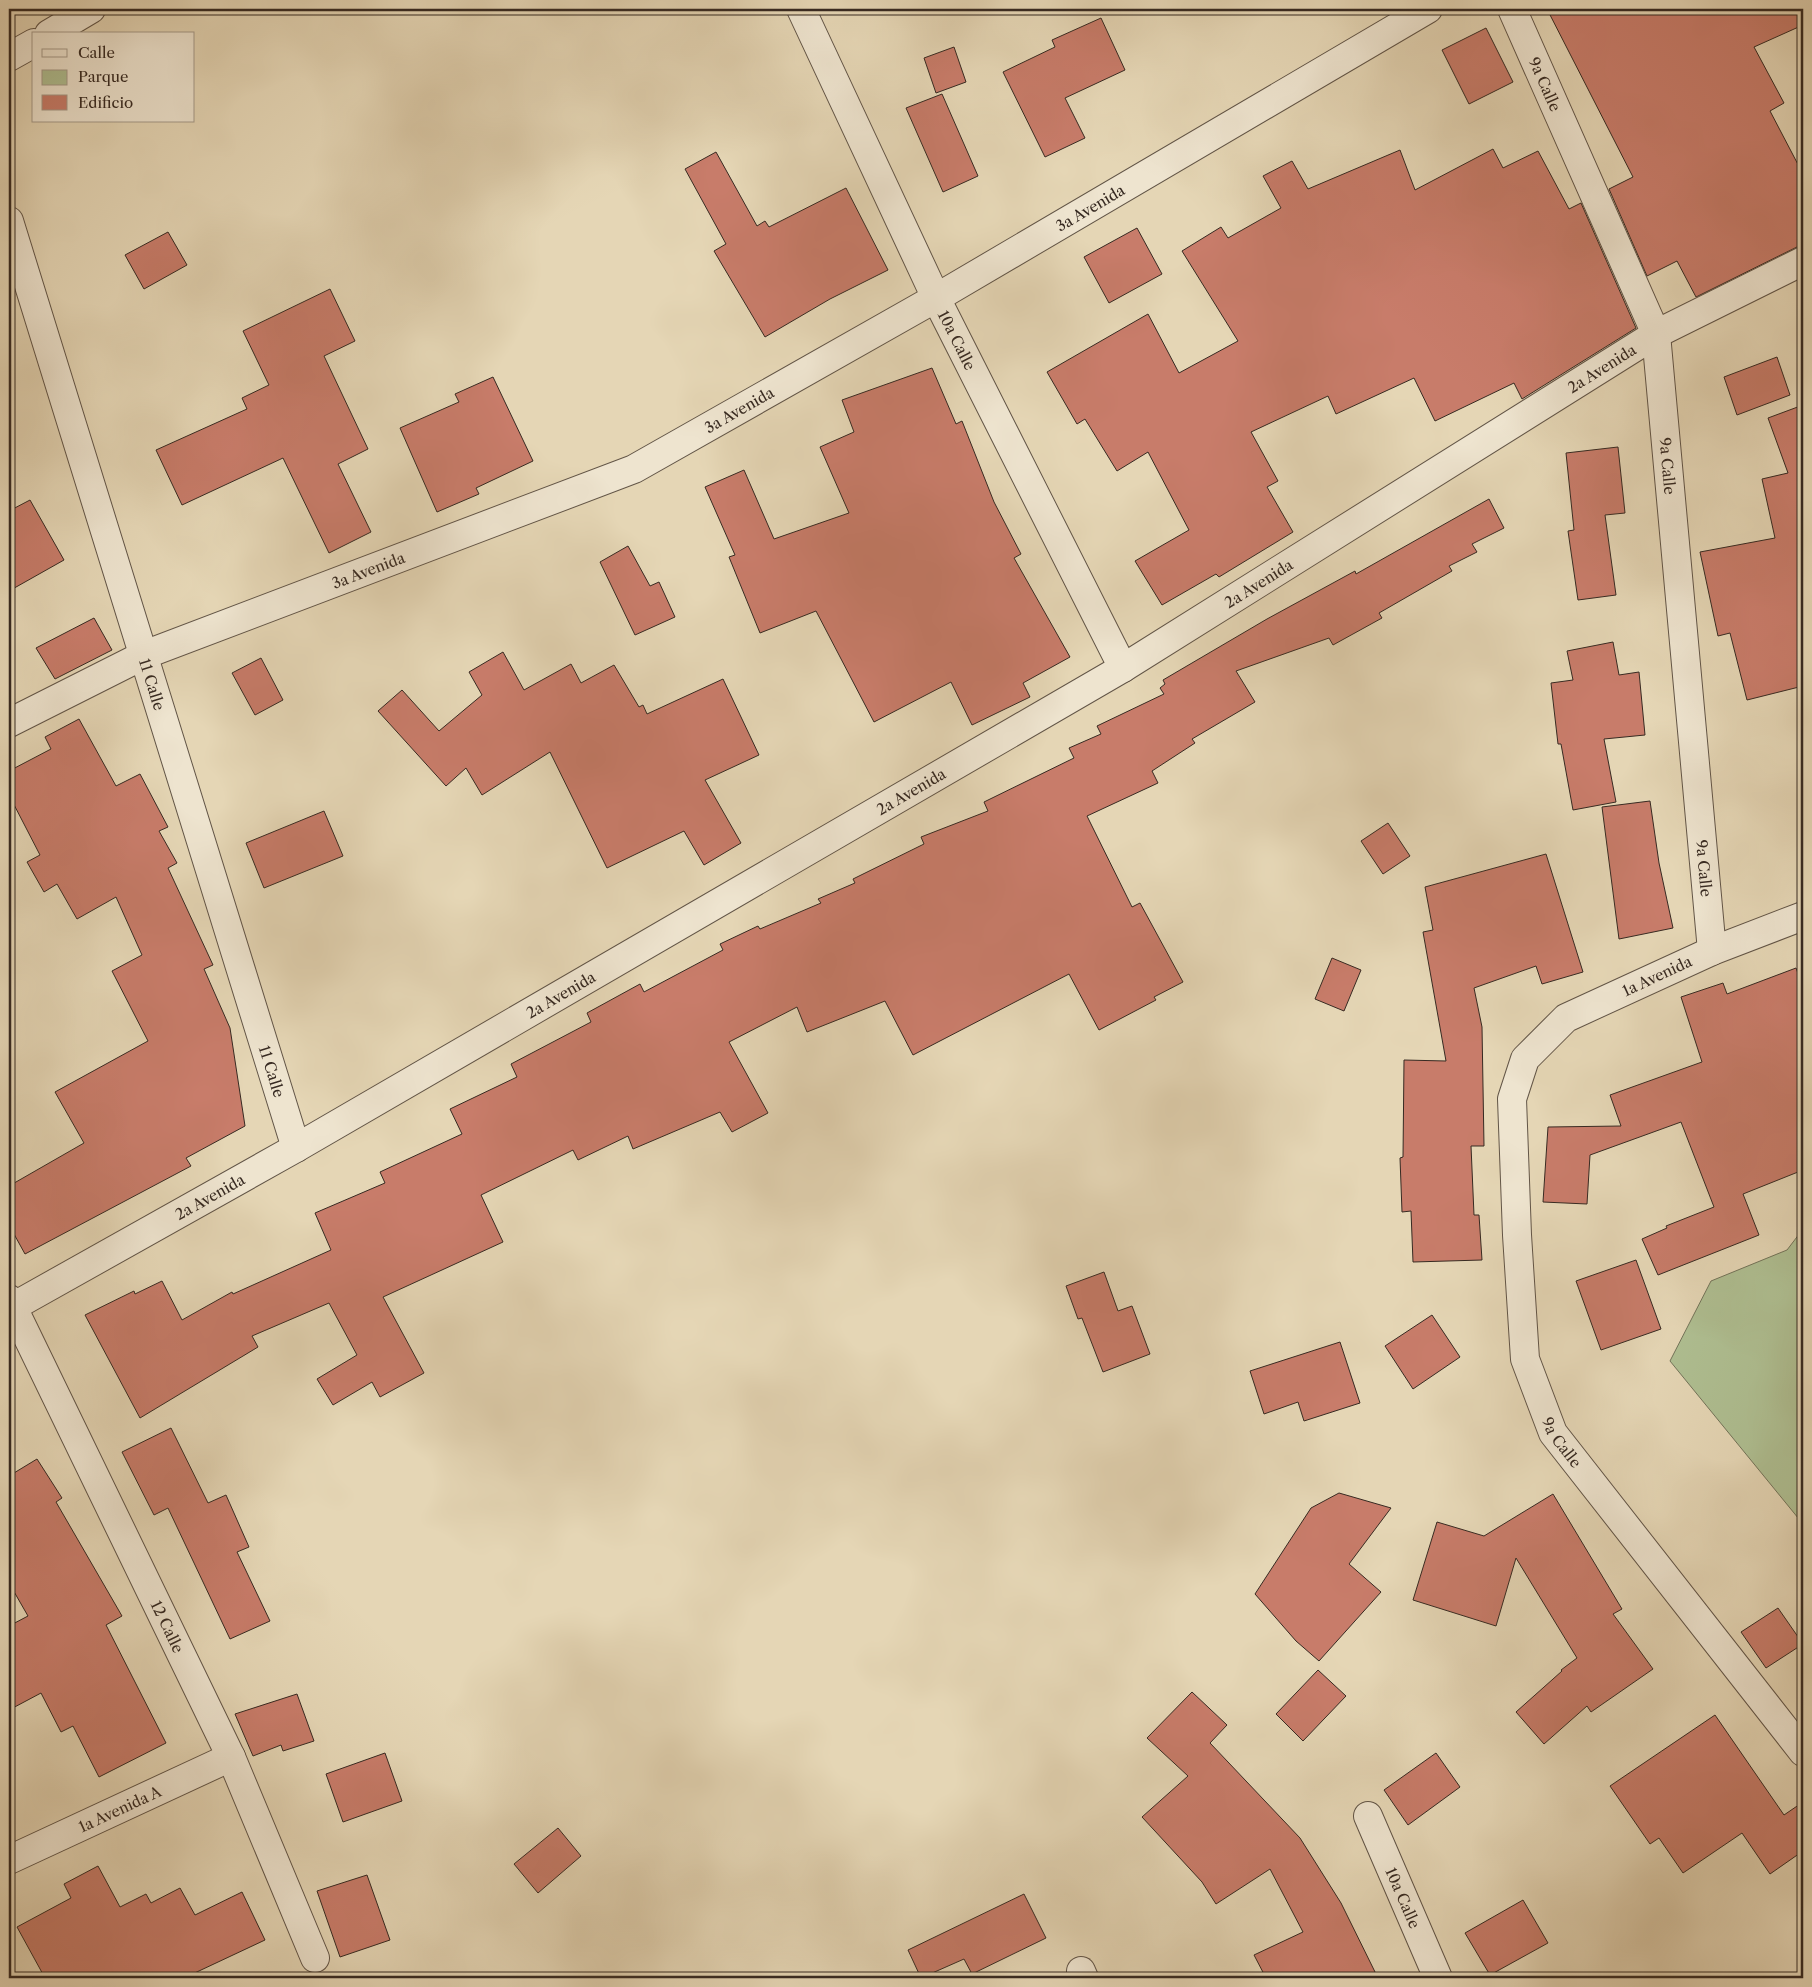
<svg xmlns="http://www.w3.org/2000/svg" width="1812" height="1987" viewBox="0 0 1812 1987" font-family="'Libre Caslon Text',serif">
<rect width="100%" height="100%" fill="#e5d6b5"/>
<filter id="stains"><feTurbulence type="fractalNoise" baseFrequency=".004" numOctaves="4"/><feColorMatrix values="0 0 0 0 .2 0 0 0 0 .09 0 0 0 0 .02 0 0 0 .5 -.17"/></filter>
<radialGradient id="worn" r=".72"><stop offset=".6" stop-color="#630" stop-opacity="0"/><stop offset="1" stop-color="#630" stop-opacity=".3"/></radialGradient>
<path fill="#afbf92" stroke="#73745a" d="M 1803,1229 L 1803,1524 L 1670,1361 L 1711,1281 L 1787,1250 Z"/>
<g fill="#c87c6a" stroke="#372a22">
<path d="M 1547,9 L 1803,9 L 1803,25 L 1754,47 L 1784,103 L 1770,111 L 1803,174 L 1803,244 L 1696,297 L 1677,261 L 1647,276 L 1609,189 L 1633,177 Z"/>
<path d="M 1101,18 L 1125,70 L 1065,98 L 1085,138 L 1045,157 L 1003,72 L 1055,47 L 1052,40 Z"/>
<path d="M 1486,28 L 1513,82 L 1469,104 L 1442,50 Z"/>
<path d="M 954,47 L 966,82 L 936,93 L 924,58 Z"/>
<path d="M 942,94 L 978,176 L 943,192 L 906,108 Z"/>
<path d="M 1493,149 L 1503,168 L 1538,151 L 1569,209 L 1581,203 L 1636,328 L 1522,399 L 1514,383 L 1435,421 L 1414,378 L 1336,414 L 1328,396 L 1251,432 L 1278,481 L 1267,487 L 1293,532 L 1219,577 L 1216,574 L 1162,605 L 1135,561 L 1189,530 L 1148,452 L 1117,471 L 1085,419 L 1077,424 L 1047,372 L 1148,314 L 1179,373 L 1238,341 L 1182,251 L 1221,227 L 1228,238 L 1281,208 L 1263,176 L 1292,161 L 1308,189 L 1400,150 L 1415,190 Z"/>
<path d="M 716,152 L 757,226 L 765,221 L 769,227 L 846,188 L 888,270 L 830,299 L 765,337 L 714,251 L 726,244 L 685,169 Z"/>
<path d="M 1137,228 L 1162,274 L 1109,303 L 1084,257 Z"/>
<path d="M 168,232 L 187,265 L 144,289 L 125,255 Z"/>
<path d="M 330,289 L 355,341 L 324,356 L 368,449 L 338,464 L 371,532 L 329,553 L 283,458 L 182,505 L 156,450 L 247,409 L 242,398 L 269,385 L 243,331 Z"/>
<path d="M 1777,357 L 1790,395 L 1737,415 L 1724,377 Z"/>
<path d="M 932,368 L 956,424 L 962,421 L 994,502 L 1021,554 L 1014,558 L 1070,657 L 1023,683 L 1030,697 L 972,725 L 951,682 L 874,722 L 816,611 L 760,633 L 729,557 L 735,555 L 705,487 L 744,470 L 774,539 L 849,513 L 820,447 L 854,432 L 842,400 Z"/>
<path d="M 493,377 L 533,461 L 476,488 L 479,494 L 437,512 L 400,428 L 459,402 L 455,394 Z"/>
<path d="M 1803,405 L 1803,686 L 1747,700 L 1730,633 L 1718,636 L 1700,552 L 1775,538 L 1762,479 L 1788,473 L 1768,418 Z"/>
<path d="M 1618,447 L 1625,513 L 1605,515 L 1616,595 L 1578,600 L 1568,531 L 1574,530 L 1566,453 Z"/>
<path d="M 1489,499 L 1504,528 L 1472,544 L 1477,552 L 1449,566 L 1452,571 L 1379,613 L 1382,618 L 1333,645 L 1329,638 L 1236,671 L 1255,702 L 1192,739 L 1195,743 L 1152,771 L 1158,783 L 1087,816 L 1132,907 L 1140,903 L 1183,982 L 1154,997 L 1156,1000 L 1099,1030 L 1069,974 L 913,1055 L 885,1001 L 807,1032 L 797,1007 L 729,1042 L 768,1113 L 732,1132 L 720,1112 L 633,1149 L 628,1136 L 578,1160 L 573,1150 L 481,1195 L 503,1242 L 383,1297 L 424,1373 L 380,1397 L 372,1382 L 333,1405 L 317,1379 L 357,1355 L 329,1303 L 252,1336 L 258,1347 L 140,1418 L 85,1315 L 134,1291 L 135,1294 L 162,1281 L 182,1320 L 232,1292 L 233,1294 L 331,1250 L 315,1213 L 385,1183 L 380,1172 L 462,1134 L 450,1109 L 517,1077 L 511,1064 L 591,1022 L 587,1013 L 640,984 L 644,992 L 723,950 L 720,944 L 758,926 L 760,929 L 821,903 L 818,899 L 855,883 L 853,879 L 924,844 L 921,837 L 988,811 L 984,802 L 1074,758 L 1069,748 L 1101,734 L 1097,726 L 1164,694 L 1160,688 L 1165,684 L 1163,680 L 1267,619 L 1355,571 L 1356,574 Z"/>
<path d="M 30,500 L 64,560 L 9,591 L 9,511 Z"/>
<path d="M 628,546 L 650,586 L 659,582 L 675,617 L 635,635 L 600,562 Z"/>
<path d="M 94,618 L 112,650 L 55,679 L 36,648 Z"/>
<path d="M 1613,642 L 1619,675 L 1639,672 L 1645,735 L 1604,739 L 1616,802 L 1573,810 L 1561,744 L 1558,744 L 1551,683 L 1573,680 L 1567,651 Z"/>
<path d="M 503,652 L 524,690 L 571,664 L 581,683 L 614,665 L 639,707 L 643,705 L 647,714 L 723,679 L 759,755 L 705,780 L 741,843 L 704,865 L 684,831 L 607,868 L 550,752 L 482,795 L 466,768 L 446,786 L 378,711 L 402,690 L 439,731 L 482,695 L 469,672 Z"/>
<path d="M 261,658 L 283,700 L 255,715 L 232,673 Z"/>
<path d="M 79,719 L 116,786 L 140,774 L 168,827 L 159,831 L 177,863 L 168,868 L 213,965 L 204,969 L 230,1028 L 245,1126 L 186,1158 L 191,1166 L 25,1254 L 9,1225 L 9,1186 L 84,1143 L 55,1092 L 148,1041 L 112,971 L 142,955 L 116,897 L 77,919 L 57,884 L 44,892 L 27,862 L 40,855 L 9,795 L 9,771 L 51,749 L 45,737 Z"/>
<path d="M 1650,801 L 1659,863 L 1673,928 L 1619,939 L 1602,807 Z"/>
<path d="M 324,811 L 343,856 L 264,888 L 246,843 Z"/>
<path d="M 1388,823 L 1410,856 L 1383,874 L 1361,841 Z"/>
<path d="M 1546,854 L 1583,972 L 1542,984 L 1536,966 L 1474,988 L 1482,1027 L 1484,1146 L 1471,1146 L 1474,1215 L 1479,1215 L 1482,1260 L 1413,1262 L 1411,1211 L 1402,1212 L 1400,1158 L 1403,1157 L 1404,1060 L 1446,1061 L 1423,932 L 1433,930 L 1425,887 Z"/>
<path d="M 1332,958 L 1361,970 L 1344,1011 L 1315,999 Z"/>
<path d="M 1796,968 L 1803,987 L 1803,1170 L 1743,1194 L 1759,1235 L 1658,1275 L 1642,1239 L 1667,1228 L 1666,1226 L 1714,1207 L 1681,1122 L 1590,1155 L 1587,1204 L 1543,1202 L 1548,1127 L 1621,1126 L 1610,1095 L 1702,1062 L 1681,997 L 1723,983 L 1727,994 Z"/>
<path d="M 1636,1260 L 1661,1329 L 1601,1350 L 1576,1281 Z"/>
<path d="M 1104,1272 L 1118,1311 L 1132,1306 L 1150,1354 L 1103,1372 L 1082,1318 L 1078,1319 L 1066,1286 Z"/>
<path d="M 1432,1315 L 1460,1357 L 1413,1389 L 1385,1346 Z"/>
<path d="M 1340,1342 L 1360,1403 L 1304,1421 L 1298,1402 L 1264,1414 L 1250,1371 Z"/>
<path d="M 171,1428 L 208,1503 L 226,1495 L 249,1547 L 237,1552 L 270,1621 L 230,1639 L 168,1508 L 154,1515 L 122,1452 Z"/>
<path d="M 37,1459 L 62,1498 L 56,1502 L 122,1616 L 106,1625 L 166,1743 L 99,1777 L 73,1726 L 61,1732 L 41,1693 L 9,1710 L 9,1626 L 28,1616 L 9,1583 L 9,1476 Z"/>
<path d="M 1339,1493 L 1391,1508 L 1349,1564 L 1381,1592 L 1319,1661 L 1296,1641 L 1255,1594 L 1311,1508 Z"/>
<path d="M 1553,1494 L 1622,1609 L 1613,1614 L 1653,1669 L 1591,1712 L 1587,1706 L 1544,1744 L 1516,1712 L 1562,1671 L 1561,1670 L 1577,1658 L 1516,1558 L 1496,1626 L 1413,1600 L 1437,1522 L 1484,1536 Z"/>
<path d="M 1778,1608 L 1803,1644 L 1766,1668 L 1741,1632 Z"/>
<path d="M 1318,1670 L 1346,1696 L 1303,1741 L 1276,1714 Z"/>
<path d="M 1192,1692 L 1227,1725 L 1210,1743 L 1300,1838 L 1341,1903 L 1378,1978 L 1266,1978 L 1254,1955 L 1303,1932 L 1270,1869 L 1216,1904 L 1202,1882 L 1142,1817 L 1188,1776 L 1147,1738 Z"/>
<path d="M 297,1694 L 314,1741 L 283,1751 L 281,1745 L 253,1756 L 235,1714 Z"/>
<path d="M 1715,1715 L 1784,1815 L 1803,1802 L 1803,1851 L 1770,1874 L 1742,1833 L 1683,1873 L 1659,1838 L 1650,1844 L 1610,1786 Z"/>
<path d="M 385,1753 L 402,1801 L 343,1822 L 326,1774 Z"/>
<path d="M 1436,1753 L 1460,1787 L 1408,1825 L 1384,1790 Z"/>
<path d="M 558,1828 L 581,1856 L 538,1893 L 514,1864 Z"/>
<path d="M 98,1866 L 120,1907 L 146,1894 L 151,1903 L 180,1888 L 195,1915 L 242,1892 L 265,1940 L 184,1978 L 45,1978 L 17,1927 L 71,1898 L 64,1884 Z"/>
<path d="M 367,1875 L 390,1940 L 340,1957 L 317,1891 Z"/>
<path d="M 1024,1894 L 1046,1938 L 972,1974 L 964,1959 L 921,1978 L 908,1950 Z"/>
<path d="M 1523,1900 L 1548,1943 L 1490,1975 L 1465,1933 Z"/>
</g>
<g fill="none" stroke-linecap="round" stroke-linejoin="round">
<g stroke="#625547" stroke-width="30">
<g id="street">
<path id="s1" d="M 801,9 L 936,298 L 1123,668"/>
<path id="s2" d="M 1512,9 L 1656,334 L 1712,951"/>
<path d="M 49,34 L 91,9"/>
<path d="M 9,57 L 34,43"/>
<path id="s3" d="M 9,221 L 296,1148"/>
<path id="s4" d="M 9,723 L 144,655 L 634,469 L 936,298 L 1428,9"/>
<path id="s5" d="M 1803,916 L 1712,951 L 1566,1018 L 1525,1059 L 1512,1099 L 1517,1235 L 1525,1359 L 1553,1433 L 1803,1752"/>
<path id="s6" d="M 9,1299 L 231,1757 L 315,1958"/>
<path id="s7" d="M 9,1309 L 296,1148 L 1123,668 L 1656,334 L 1803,261"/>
<path id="s8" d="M 1368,1816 L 1438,1978"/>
<path id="s9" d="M 9,1860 L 231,1757"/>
<path d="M 1081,1971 L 1084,1978"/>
</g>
</g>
<use href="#street" stroke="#eee4cf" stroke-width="28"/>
</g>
<g text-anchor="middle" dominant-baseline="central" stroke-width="4" stroke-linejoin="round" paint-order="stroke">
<g font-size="15" fill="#372a22" stroke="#eee4cf">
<text stroke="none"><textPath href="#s2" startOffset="82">9a Calle</textPath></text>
<text stroke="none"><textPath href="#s4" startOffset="1201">3a Avenida</textPath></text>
<text stroke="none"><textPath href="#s1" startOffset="366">10a Calle</textPath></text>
<text stroke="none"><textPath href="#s7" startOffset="1850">2a Avenida</textPath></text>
<text stroke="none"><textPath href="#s4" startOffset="796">3a Avenida</textPath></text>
<text stroke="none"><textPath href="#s2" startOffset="488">9a Calle</textPath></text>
<text stroke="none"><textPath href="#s4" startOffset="391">3a Avenida</textPath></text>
<text stroke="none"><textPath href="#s7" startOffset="1445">2a Avenida</textPath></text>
<text stroke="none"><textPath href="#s3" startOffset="485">11 Calle</textPath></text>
<text stroke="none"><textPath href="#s7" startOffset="1040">2a Avenida</textPath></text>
<text stroke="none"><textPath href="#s2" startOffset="892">9a Calle</textPath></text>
<text transform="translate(1657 976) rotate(-25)">1a Avenida</text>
<text stroke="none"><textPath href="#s7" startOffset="635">2a Avenida</textPath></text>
<text stroke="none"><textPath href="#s3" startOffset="890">11 Calle</textPath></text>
<text stroke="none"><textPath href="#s7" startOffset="230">2a Avenida</textPath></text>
<text stroke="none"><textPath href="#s5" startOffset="710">9a Calle</textPath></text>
<text stroke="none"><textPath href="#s6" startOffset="364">12 Calle</textPath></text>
<text stroke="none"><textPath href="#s9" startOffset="122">1a Avenida A</textPath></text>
<text stroke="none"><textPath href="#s8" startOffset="89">10a Calle</textPath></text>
</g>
</g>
<rect width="1812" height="1987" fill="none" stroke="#e5d6b5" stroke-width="30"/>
<rect x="10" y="10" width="1792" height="1967" fill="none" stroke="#372a22" stroke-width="2.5"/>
<rect x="15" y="15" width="1782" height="1957" fill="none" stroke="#372a22"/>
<rect x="32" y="32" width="162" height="90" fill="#eee4cf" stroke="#a59a8a"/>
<rect x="42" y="49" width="25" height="8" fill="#eee4cf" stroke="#a59a8a"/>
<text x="78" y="58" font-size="15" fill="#372a22">Calle</text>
<rect x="42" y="70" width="25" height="15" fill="#afbf92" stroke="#a59a8a"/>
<text x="78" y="82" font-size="15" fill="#372a22">Parque</text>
<rect x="42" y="95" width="25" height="15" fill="#c87c6a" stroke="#a59a8a"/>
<text x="78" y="108" font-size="15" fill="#372a22">Edificio</text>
<rect width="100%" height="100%" filter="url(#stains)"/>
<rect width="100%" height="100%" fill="url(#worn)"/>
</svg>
